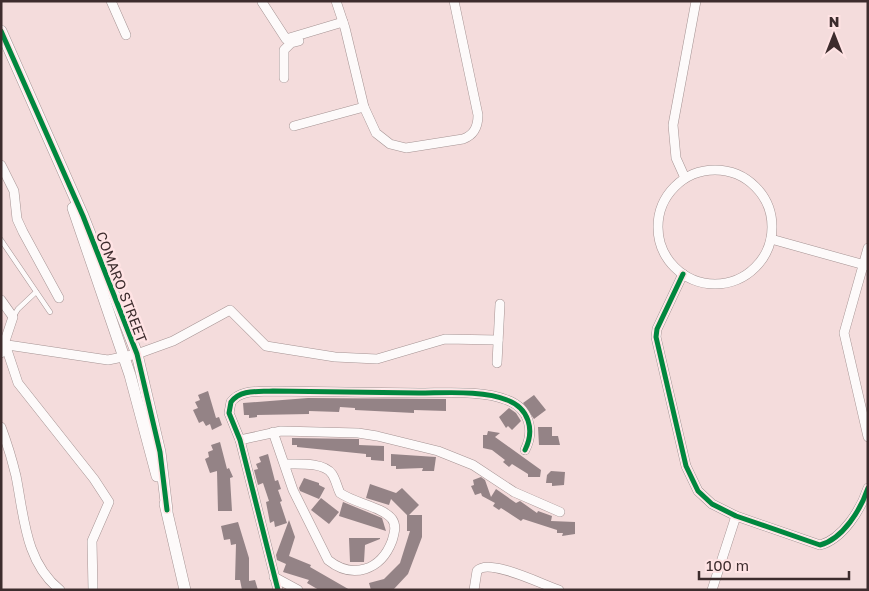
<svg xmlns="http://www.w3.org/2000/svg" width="869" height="591" viewBox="0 0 869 591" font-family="'Golos Text',sans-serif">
<rect width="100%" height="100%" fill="#f4dcdc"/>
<g fill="#948386">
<path d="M 208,391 L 216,418 L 219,417 L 222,425 L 212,430 L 210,424 L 206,426 L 203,421 L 199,423 L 193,410 L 198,408 L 195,402 L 200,400 L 198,395 Z"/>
<path d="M 534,395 L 546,410 L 534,419 L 523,403 Z"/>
<path d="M 308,398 L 446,399 L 446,411 L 414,410 L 414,413 L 355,410 L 355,408 L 340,407 L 339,412 L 309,411 L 309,414 L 257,415 L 257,417 L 249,418 L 249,415 L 244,415 L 243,403 Z"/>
<path d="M 509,408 L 516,413 L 521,421 L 512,430 L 508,426 L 506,428 L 499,417 Z"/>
<path d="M 538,427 L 552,427 L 552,436 L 558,436 L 560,445 L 539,445 Z"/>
<path d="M 488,431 L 500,433 L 495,437 L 541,470 L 540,477 L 528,477 L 528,474 L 512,464 L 509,467 L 503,462 L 505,460 L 492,450 L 483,448 L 483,435 L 487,435 Z"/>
<path d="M 292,438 L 359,439 L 359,445 L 384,446 L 384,461 L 371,460 L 371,457 L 366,457 L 366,454 L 297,447 L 297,445 L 292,445 Z"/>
<path d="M 220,442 L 227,469 L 229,468 L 233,477 L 230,478 L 232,511 L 218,511 L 217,471 L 210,473 L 205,459 L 209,457 L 208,452 L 213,450 L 211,445 Z"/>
<path d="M 268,454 L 275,481 L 278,480 L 281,489 L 278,490 L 282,501 L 280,502 L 287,523 L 275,527 L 274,521 L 270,523 L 266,502 L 269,501 L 263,483 L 258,485 L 254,470 L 258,469 L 256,464 L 261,462 L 259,457 Z"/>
<path d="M 391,454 L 436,457 L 434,471 L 422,471 L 423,468 L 396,469 L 396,466 L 391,466 Z"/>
<path d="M 551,471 L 565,472 L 564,485 L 552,486 L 552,483 L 546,483 L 547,475 Z"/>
<path d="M 481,477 L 485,480 L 491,497 L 496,489 L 516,503 L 520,501 L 537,513 L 538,511 L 552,516 L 551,521 L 575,522 L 575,534 L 562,536 L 563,533 L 557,533 L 557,530 L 523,519 L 521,521 L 501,508 L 499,510 L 493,506 L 495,503 L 482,496 L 481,493 L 475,495 L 471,486 L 474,485 L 473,480 Z"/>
<path d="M 304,478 L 319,483 L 319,485 L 325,488 L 319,499 L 300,491 L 299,488 Z"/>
<path d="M 370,484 L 396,493 L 402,488 L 419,505 L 409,515 L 422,515 L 422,537 L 408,574 L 393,590 L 371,590 L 369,583 L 384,579 L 400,563 L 410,531 L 407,531 L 407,515 L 391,499 L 389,505 L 366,498 Z"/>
<path d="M 321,498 L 339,512 L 329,524 L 311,510 Z"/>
<path d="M 343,502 L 382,518 L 386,531 L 339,516 Z"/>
<path d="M 289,520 L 295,537 L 289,556 L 311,565 L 310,567 L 350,590 L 319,590 L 307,583 L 309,580 L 283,572 L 286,564 L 277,560 L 276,555 Z"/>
<path d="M 238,522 L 249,558 L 249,581 L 255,580 L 258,590 L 242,590 L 240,580 L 235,580 L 236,544 L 231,545 L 230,539 L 224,540 L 221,526 Z"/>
<path d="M 349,538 L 380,538 L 380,539 L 365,545 L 364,562 L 350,562 Z"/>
</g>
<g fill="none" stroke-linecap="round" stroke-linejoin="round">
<g stroke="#a59393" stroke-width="5.5">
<g id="service">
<path d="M 1,240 L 50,312"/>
<path d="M 13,317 L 18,309 L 36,292"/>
</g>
</g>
<g stroke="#a59393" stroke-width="10">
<g id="minor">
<path d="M 111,1 L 126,35"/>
<path d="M 336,1 L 345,28 L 364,107 L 376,133 L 390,144 L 406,148 L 463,139 C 474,135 478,127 478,115 L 454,1"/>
<path d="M 262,2 L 286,39 L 343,22"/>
<path d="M 284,78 L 284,50 L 291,43 L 299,41"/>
<path d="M 294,126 L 364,107"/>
<path d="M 1,165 L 14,191 L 17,219 L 23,232 L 59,298"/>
<circle cx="715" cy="227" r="57"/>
<path d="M 685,178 L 676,158 L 673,125 L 696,1"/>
<path d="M 771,239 L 868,266"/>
<path d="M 868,248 L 844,333 L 868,437"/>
<path d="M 683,274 L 657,329 L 656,337 L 686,466 L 698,491 L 712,504 L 736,516 L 820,545 C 843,539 861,509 868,488"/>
<path d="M 1,300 L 13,317 L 1,353"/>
<path d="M 1,344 L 108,360 L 137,354 L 173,341 L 230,310 L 266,346 L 335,357 L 377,359 L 445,339 L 498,340"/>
<path d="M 5,344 L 18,383 L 94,479 L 109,502 L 92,541 L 93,590"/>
<path d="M 497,363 L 500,304"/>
<path d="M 1,427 C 7,443 12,459 16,476 C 24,516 25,562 60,590"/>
<path d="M 273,432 L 293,490 L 328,560 C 353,580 381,570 392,541 C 394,534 397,526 392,519 C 383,507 354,503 340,493 C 337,487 336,480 332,474 C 324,462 298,464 285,464"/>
<path d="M 240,440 L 281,431 L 358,433 L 377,436 L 438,451 L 473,465 L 514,492 L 560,512"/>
<path d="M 274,577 L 298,590"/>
<path d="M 278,590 L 240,440 L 229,413 L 231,402 C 241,389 258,392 273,391 C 322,392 371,392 419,393 C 445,393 484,390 507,400 C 529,408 535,430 525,450"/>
<path d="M 474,590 L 477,571 C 488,557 543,585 559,590"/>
<path d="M 712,590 L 736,516"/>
</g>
</g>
<g stroke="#a59393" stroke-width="12">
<g id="tertiary">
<path d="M 1,31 L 83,216 L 137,354 L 160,452 L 167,510"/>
<path d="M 73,208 L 130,375 L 157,476"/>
<path d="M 165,504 L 185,590"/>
</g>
</g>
<use href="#service" stroke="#fdfafa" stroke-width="4.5"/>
<use href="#minor" stroke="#fdfafa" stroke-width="9"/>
<use href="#tertiary" stroke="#fdfafa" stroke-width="11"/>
<g stroke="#ffe3e4" stroke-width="8">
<g id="cycleway">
<path d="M 1,31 L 83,216 L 137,354 L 160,452 L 167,510"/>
<path d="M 683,274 L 657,329 L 656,337 L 686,466 L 698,491 L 712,504 L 736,516 L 820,545 C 843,539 861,509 868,488"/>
<path d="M 278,590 L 240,440 L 229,413 L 231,402 C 241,389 258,392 273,391 C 322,392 371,392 419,393 C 445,393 484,390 507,400 C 529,408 535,430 525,450"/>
</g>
</g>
<use href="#cycleway" stroke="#00873e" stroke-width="5"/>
</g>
<g text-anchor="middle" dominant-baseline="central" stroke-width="5" stroke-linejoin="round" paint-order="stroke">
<g font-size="14" fill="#3d2c2d" stroke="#ffe3e4">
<text transform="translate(122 287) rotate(69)">COMARO STREET</text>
</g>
</g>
<rect width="869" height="591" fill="none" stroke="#3d2c2d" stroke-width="5"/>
<g transform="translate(834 35)" stroke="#ffe3e4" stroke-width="4" paint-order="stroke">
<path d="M0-4L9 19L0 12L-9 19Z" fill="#3d2c2d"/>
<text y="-8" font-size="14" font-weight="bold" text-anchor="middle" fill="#3d2c2d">N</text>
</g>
<path d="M699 571v8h150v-8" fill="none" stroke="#3d2c2d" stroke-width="2.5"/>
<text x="706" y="571" font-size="15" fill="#3d2c2d" stroke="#ffe3e4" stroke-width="4" paint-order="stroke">100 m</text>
</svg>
